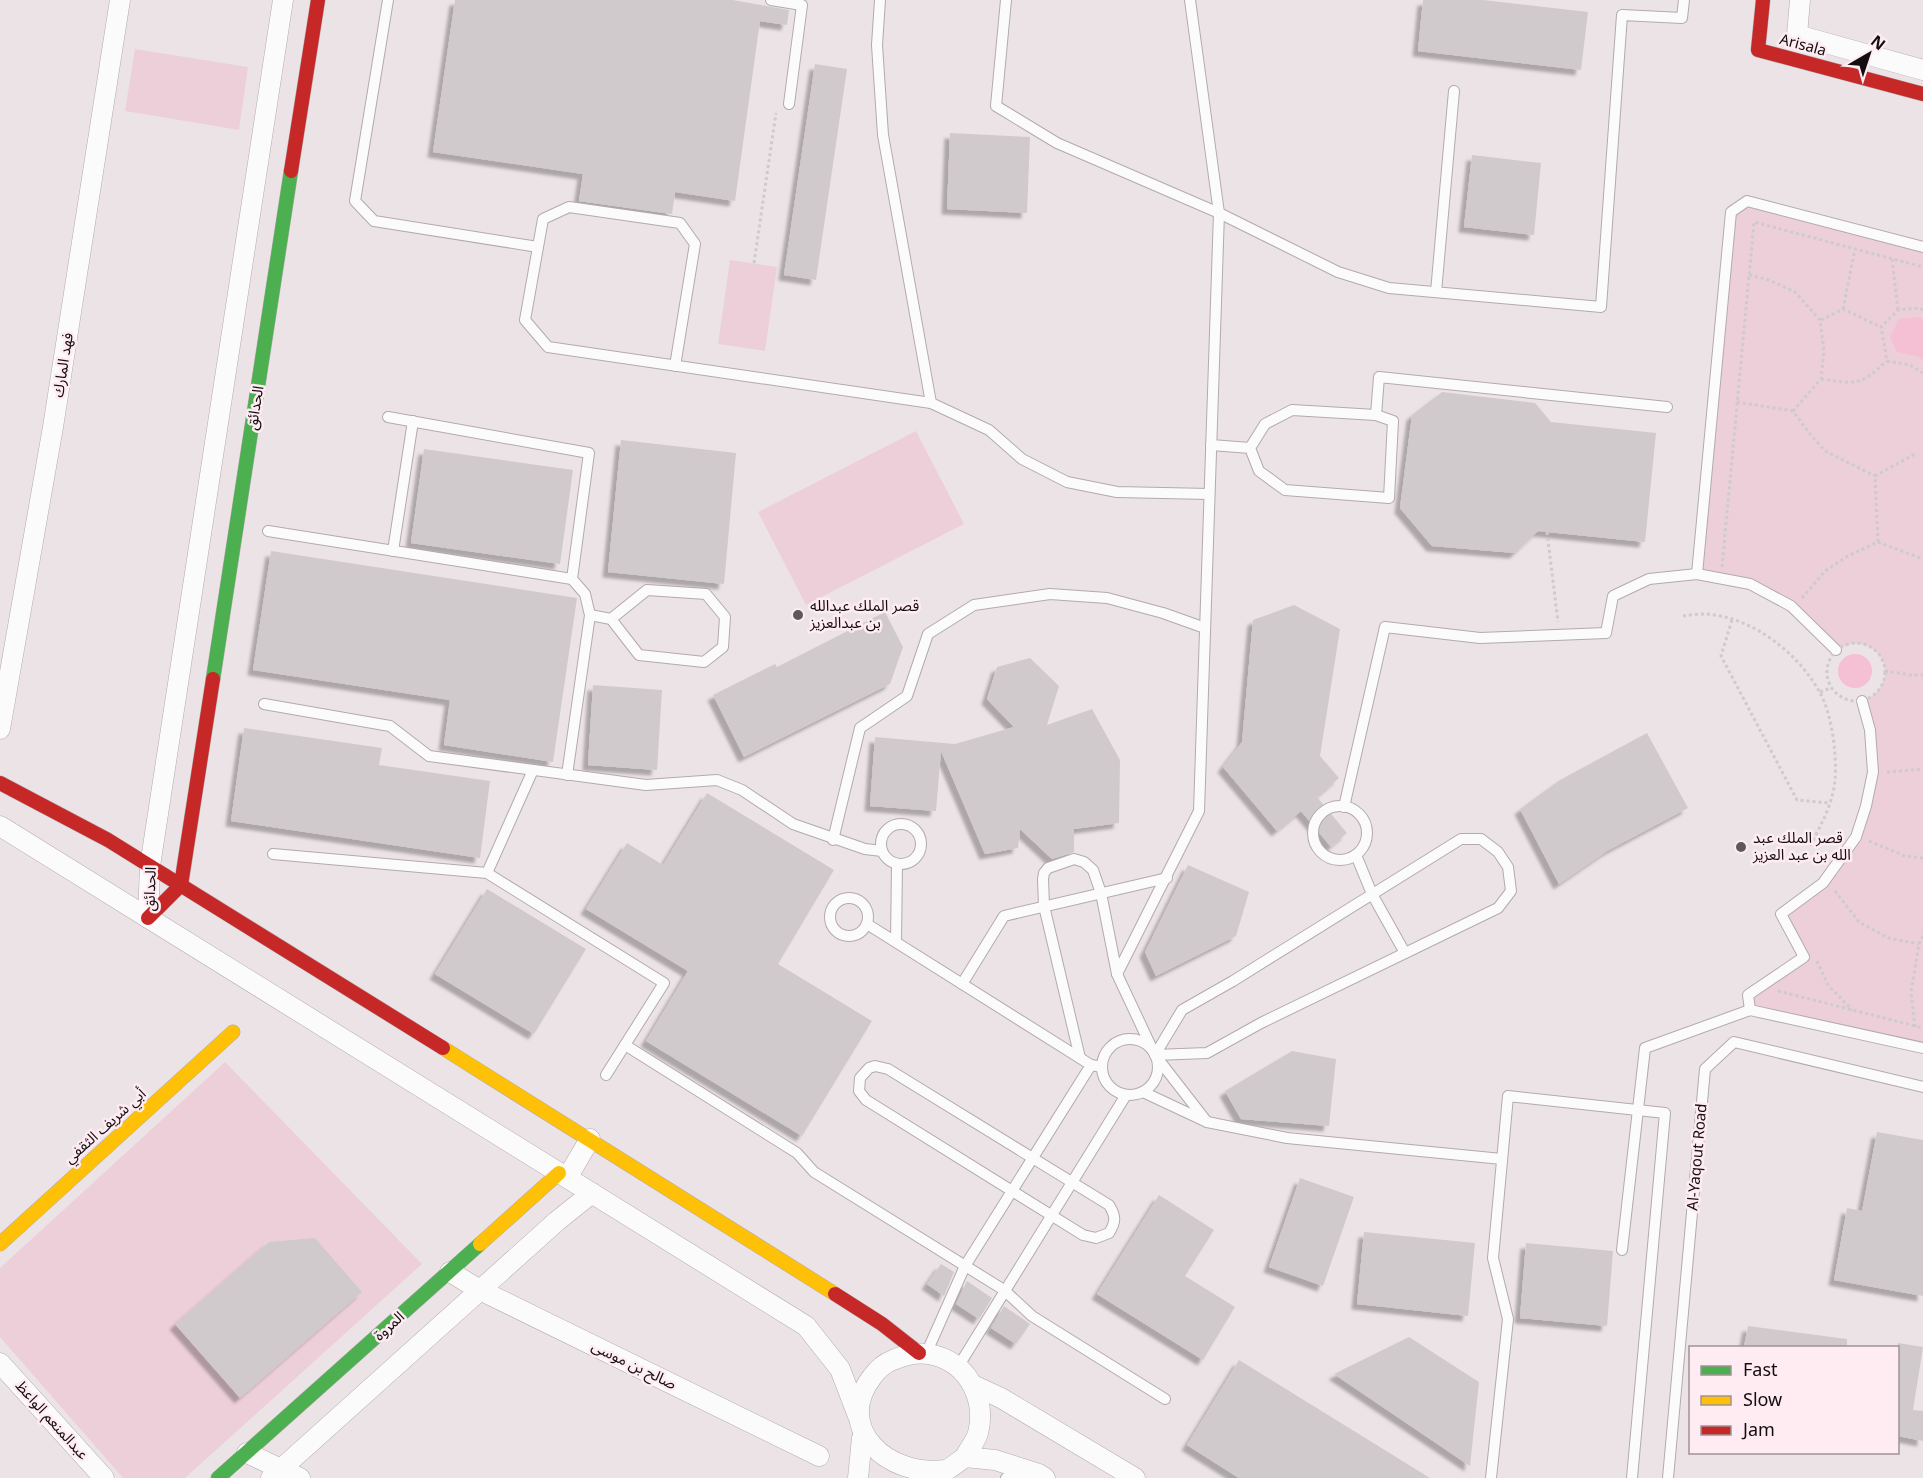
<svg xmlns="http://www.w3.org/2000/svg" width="1923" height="1478" viewBox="0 0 1923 1478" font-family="Georgia,'Noto Sans Arabic',serif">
<defs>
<filter id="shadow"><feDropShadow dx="-5.5" dy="5.5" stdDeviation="1.5" flood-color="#0004"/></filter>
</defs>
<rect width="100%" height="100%" fill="#ece3e6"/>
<g fill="#edcfda">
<path d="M 135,49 L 248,67 L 239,130 L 125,111 Z"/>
<path d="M 1747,201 L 1923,247 L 1923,1048 L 1750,1010 L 1748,995 L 1804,957 L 1781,914 L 1823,883 L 1856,837 L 1873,772 L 1867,700 C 1906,676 1875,626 1836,650 L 1791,606 L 1750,584 L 1697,574 L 1731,212 Z"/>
<path d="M 730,260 L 777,267 L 765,351 L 718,344 Z"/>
<path d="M 916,431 L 964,524 L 806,605 L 758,512 Z"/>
<path d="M 225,1062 L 422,1264 L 185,1478 L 123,1478 L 0,1337 L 0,1268 Z"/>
</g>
<g fill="#f5bfd4">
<path d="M 1919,317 L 1923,320 L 1923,360 L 1916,356 L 1897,352 L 1890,337 L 1899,319 Z"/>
<circle cx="1855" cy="671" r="17"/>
</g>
<g fill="#d1cacc" filter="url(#shadow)">
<path d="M 455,0 L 733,0 L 789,10 L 787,25 L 760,21 L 735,201 L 675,192 L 672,214 L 579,201 L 583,174 L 433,152 Z"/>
<path d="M 1423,0 L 1483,0 L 1588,12 L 1581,70 L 1418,51 Z"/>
<path d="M 815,64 L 847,69 L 816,280 L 784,275 Z"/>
<path d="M 950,133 L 1030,137 L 1027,213 L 947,209 Z"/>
<path d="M 1472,155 L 1541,163 L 1534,235 L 1464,227 Z"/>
<path d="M 1442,392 L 1535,403 L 1551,422 L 1656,433 L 1645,542 L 1538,531 L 1515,553 L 1432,546 L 1400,508 L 1412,415 Z"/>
<path d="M 621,440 L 736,453 L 724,584 L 608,572 Z"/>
<path d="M 424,449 L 573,470 L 560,564 L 411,543 Z"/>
<path d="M 271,551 L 577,598 L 553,762 L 444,745 L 450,700 L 253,670 Z"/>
<path d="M 1294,605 L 1340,629 L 1320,756 L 1339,778 L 1317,797 L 1347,833 L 1331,847 L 1301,811 L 1277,831 L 1223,767 L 1242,742 L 1253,620 Z"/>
<path d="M 885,612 L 903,647 L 890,684 L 744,757 L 713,695 L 775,664 L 777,667 Z"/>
<path d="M 1030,658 L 1059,686 L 1047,725 L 1092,709 L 1120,760 L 1119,823 L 1074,829 L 1074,852 L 1052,859 L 1020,829 L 1018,848 L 985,854 L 941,751 L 936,811 L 870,806 L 875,737 L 955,744 L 1014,727 L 987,699 L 997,667 Z"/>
<path d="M 593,685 L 662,690 L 657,770 L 588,765 Z"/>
<path d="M 244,728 L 382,748 L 379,765 L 490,781 L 480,858 L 231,821 Z"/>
<path d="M 1647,733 L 1688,808 L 1607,851 L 1559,884 L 1520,809 L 1560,780 Z"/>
<path d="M 707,793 L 834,870 L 778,964 L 872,1021 L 802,1136 L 646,1041 L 688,971 L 586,909 L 627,843 L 663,865 Z"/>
<path d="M 1188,865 L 1249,892 L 1236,936 L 1156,976 L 1145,952 Z"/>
<path d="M 487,889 L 586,949 L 534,1034 L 435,974 Z"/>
<path d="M 1292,1051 L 1336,1059 L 1329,1126 L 1241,1119 L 1225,1091 Z"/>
<path d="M 1877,1132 L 1923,1140 L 1923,1296 L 1834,1280 L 1847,1208 L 1862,1211 Z"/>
<path d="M 1300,1178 L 1354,1197 L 1323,1286 L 1269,1267 Z"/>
<path d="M 1159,1195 L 1214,1230 L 1185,1276 L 1235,1307 L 1203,1360 L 1097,1294 Z"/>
<path d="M 1364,1232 L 1475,1243 L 1468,1316 L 1357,1304 Z"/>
<path d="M 315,1238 L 362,1292 L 240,1398 L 175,1324 L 269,1242 Z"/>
<path d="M 1526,1243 L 1613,1251 L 1607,1326 L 1520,1318 Z"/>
<path d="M 941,1264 L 954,1272 L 944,1296 L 927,1284 Z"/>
<path d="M 967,1281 L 992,1298 L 979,1319 L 956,1304 Z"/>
<path d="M 1004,1306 L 1030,1324 L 1016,1344 L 991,1328 Z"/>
<path d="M 1748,1326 L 1847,1339 L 1847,1347 L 1744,1347 Z"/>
<path d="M 1409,1337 L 1479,1382 L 1470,1466 L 1334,1374 Z"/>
<path d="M 1898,1343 L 1923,1347 L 1913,1410 L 1923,1411 L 1923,1441 L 1898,1436 Z"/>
<path d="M 1239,1360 L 1430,1478 L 1239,1478 L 1187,1445 Z"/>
</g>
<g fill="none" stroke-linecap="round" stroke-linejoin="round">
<g stroke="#b2aaad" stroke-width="12">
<g id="lane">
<path d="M 388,0 L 355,201 L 374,221 L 538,247"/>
<path d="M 771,0 L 802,5 L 789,104"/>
<path d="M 880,0 L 877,45 L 883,135 L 931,403"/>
<path d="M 1006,0 L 996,106 L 1057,143 L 1219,213 L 1338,272 L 1389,288 L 1601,307 L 1622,15 L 1682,18 L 1684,0"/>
<path d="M 1436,292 L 1454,91"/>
<path d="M 675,366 L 695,244 L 680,223 L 569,207 L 543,219 L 525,320 L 548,347 L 931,403 L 989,430 L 1022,459 L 1067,482 L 1117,492 L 1209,494"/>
<path d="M 1376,415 L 1379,377 L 1667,407"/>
<path d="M 388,417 L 589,453 L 572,579 L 585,594 L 590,615 L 567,775"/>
<path d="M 1211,445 L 1250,448 L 1259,471 L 1285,490 L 1389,498 L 1393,421 L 1376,415 L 1292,410 L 1265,424 L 1250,448"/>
<path d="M 268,531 L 572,579"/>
<path d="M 393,551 L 413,421"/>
<path d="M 1697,574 L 1731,212 L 1747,201 L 1923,247"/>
<path d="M 590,615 L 611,619 L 639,655 L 704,662 L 723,647 L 725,617 L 706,594 L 647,590 L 611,619"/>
<path d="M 264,704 L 390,726 L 429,756 L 646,785 L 717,780 L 742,790 L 793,824 L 865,849 L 882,851"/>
<circle cx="1340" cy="833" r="27"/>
<path d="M 1344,807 L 1385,627 L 1480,638 L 1606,633 L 1613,596 L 1649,579 L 1697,574 L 1750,584 L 1791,606 L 1836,650"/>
<circle cx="901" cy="844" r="20"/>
<path d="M 1461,839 L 1481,839 L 1498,852 L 1508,867 L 1511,891 L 1498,908 L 1261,1023 L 1207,1053 L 1155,1055 L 1182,1010 L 1233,981 Z"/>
<path d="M 833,840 L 860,728 L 907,696 L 928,634 L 974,605 L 1050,594 L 1107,598 L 1163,613 L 1205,628"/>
<path d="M 273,854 L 487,873 L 664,983 L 606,1075"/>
<path d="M 1356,855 L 1372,894 L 1405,953"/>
<path d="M 487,873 L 533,770"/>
<circle cx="849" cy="917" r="19"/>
<path d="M 867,924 L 1091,1065 L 1102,1067"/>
<path d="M 896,942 L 897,864"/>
<path d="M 1117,974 L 1199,811 L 1219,213 L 1190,0"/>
<path d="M 962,984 L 1004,916 L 1167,878"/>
<path d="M 1750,1010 L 1748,995 L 1804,957 L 1781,914 L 1823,883 L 1856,837 L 1866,806 L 1873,772 L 1870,730 L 1862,701"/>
<circle cx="1130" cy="1067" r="28"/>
<path d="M 625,1045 L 797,1153 L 814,1172 L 1004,1290 L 1032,1316 L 1165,1399"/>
<path d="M 1080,1058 L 1044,906 L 1043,879 L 1044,873 L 1048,868 L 1074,859 L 1084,862 L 1093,870 L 1101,893 L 1117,974 L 1155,1055 L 1207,1122"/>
<path d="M 875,1066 L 888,1069 L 1109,1205 C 1116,1216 1116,1222 1109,1233 L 1096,1238 L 1083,1235 L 866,1100 L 859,1091 L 860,1078 L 869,1068 Z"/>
<path d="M 1143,1092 L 1207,1122 L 1287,1138 L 1502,1159"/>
<path d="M 1622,1250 L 1645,1048 L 1750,1010 L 1923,1048"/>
<path d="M 926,1354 L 965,1266 L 1091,1065"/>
<path d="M 958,1367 L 1126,1095"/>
<path d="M 1006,1478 L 1030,1475"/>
<path d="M 1491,1478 L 1508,1319 L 1493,1258 L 1508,1096 L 1665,1113 L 1632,1478"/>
<path d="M 1668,1478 L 1705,1069 L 1734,1042 L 1923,1087"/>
</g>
</g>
<g stroke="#b2aaad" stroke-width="21">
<g id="street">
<path d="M 1800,0 L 1797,35 L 1923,70"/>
<path d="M 0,729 L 53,427 L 120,0"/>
<path d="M 0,826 L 806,1326 L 840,1369 L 858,1416"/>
<path d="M 148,918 L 150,866 L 283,0"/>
<path d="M 567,1178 L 590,1139"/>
<path d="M 450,1272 L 480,1290 L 819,1456"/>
<path d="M 0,1363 L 104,1478"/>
<path d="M 973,1385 L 1001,1398 L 1135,1478"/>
<path d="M 247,1453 L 300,1478"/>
<path d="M 965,1457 C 969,1449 976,1441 978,1433 C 986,1401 970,1366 937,1356 C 922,1351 907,1354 893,1360 C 885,1363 877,1370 872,1377 C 833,1428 888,1478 946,1470 C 953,1467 959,1461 965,1457 L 995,1460 L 1039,1474 L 1045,1478"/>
<path d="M 271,1478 L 557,1221 L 592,1193"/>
<path d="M 858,1478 L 862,1438"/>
</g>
</g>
<g stroke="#b2aaad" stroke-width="15">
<g id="fast">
<path d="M 213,679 L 291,171"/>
<path d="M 218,1478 L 480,1244"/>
</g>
</g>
<g stroke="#b2aaad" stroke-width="15">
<g id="slow">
<path d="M 443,1048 L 835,1294"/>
<path d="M 0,1244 L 233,1032"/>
<path d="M 480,1244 L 559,1173"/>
</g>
</g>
<g stroke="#b2aaad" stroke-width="15">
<g id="jam">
<path d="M 1763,0 L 1758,50 L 1923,94"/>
<path d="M 291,171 L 318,0"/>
<path d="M 0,783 L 108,840 L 443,1048"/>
<path d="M 148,918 L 181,885 L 213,679"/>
<path d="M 835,1294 L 882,1324 L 919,1353"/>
</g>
</g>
<g stroke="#cdcbcc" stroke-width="3" stroke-dasharray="3 3" stroke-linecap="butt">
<path d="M 1892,259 L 1898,310"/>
<path d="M 754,263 L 776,113"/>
<path d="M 1749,275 L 1769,280 L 1795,292 L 1820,320 L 1824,351 L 1821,379 L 1793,411"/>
<path d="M 1843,309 L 1855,249"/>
<path d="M 1923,310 L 1919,308 L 1898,310 L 1881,327 L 1887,361 L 1910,365 L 1923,373"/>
<path d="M 1821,320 L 1843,309 L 1881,327"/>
<path d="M 1821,379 C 1854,384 1862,386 1886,361"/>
<path d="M 1737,402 L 1793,411 L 1810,434 L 1825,451 L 1875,476"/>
<path d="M 1547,532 L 1558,622"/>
<path d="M 1878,542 L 1875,476 L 1915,454"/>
<path d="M 1722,567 L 1754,222 L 1923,267"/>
<path d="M 1802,598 L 1825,571 L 1848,556 L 1878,542 L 1923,559"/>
<path d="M 1683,616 C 1690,615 1698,614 1706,614 C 1752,617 1797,652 1819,691 C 1832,713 1837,754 1835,780 C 1833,804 1820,827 1809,848"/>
<path d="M 1732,620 L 1721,656 L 1797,800 L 1830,803"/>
<circle cx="1856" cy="672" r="29"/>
<path d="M 1885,671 L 1911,675 L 1923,675"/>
<path d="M 1820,692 L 1831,688"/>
<path d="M 1887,772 L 1923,769"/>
<path d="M 1869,841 L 1905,856 L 1923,858"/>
<path d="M 1835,891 L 1859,922 L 1888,938 L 1919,944"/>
<path d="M 1817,961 L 1828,985 L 1852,1010"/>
<path d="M 1778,991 L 1923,1028"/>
<path d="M 1915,1027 L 1911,992 L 1919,944 L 1923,936"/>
</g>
<use href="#lane" stroke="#fcfbfb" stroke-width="10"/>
<use href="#street" stroke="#fcfbfb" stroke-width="20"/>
<use href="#fast" stroke="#4caf50" stroke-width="14"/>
<use href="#slow" stroke="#ffc107" stroke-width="14"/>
<use href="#jam" stroke="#c62828" stroke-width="14"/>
</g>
<g fill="#5f585a" stroke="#feecf2" stroke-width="2">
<circle cx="798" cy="615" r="6"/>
<circle cx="1741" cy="847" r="6"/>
</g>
<g text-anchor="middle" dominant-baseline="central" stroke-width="5" stroke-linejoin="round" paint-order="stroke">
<g font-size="15" fill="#130d0f" stroke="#feecf2">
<text transform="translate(1803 45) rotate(15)">Arisala</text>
<text transform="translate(63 365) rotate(-81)">فهد المارك</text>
<text transform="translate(255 408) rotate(-81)">الحدائق</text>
<text transform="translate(150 889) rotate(-88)">الحدائق</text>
<text transform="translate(105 1126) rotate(-42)">أبي شريف الثقفي</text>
<text transform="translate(1697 1157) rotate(-85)">Al-Yaqout Road</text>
<text transform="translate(389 1326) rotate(-42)">المروة</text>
<text transform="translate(634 1365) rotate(26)">صالح بن موسى</text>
<text transform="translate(52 1420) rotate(48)">عبدالمنعم الواعظ</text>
</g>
<g font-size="15" fill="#130d0f" stroke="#feecf2" text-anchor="start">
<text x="810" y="606">قصر الملك عبدالله<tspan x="810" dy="17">بن عبدالعزيز</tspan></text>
<text x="1753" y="838">قصر الملك عبد<tspan x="1753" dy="17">الله بن عبد العزيز</tspan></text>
</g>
</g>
<rect x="1689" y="1346" width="210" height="108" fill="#feecf2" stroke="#a09397" stroke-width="1.5"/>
<rect x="1701" y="1366" width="30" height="9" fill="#4caf50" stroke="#a09397" stroke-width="1.5"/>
<text x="1743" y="1376" font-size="18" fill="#130d0f">Fast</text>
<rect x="1701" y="1396" width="30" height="9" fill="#ffc107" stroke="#a09397" stroke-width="1.5"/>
<text x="1743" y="1406" font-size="18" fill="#130d0f">Slow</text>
<rect x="1701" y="1426" width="30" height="9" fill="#c62828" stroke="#a09397" stroke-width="1.5"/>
<text x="1743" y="1436" font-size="18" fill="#130d0f">Jam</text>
<g transform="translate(1869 54) rotate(39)" stroke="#feecf2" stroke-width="4.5" paint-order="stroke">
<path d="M0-4.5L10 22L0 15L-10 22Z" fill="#130d0f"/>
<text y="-9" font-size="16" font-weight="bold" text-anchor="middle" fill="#130d0f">N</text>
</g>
</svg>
